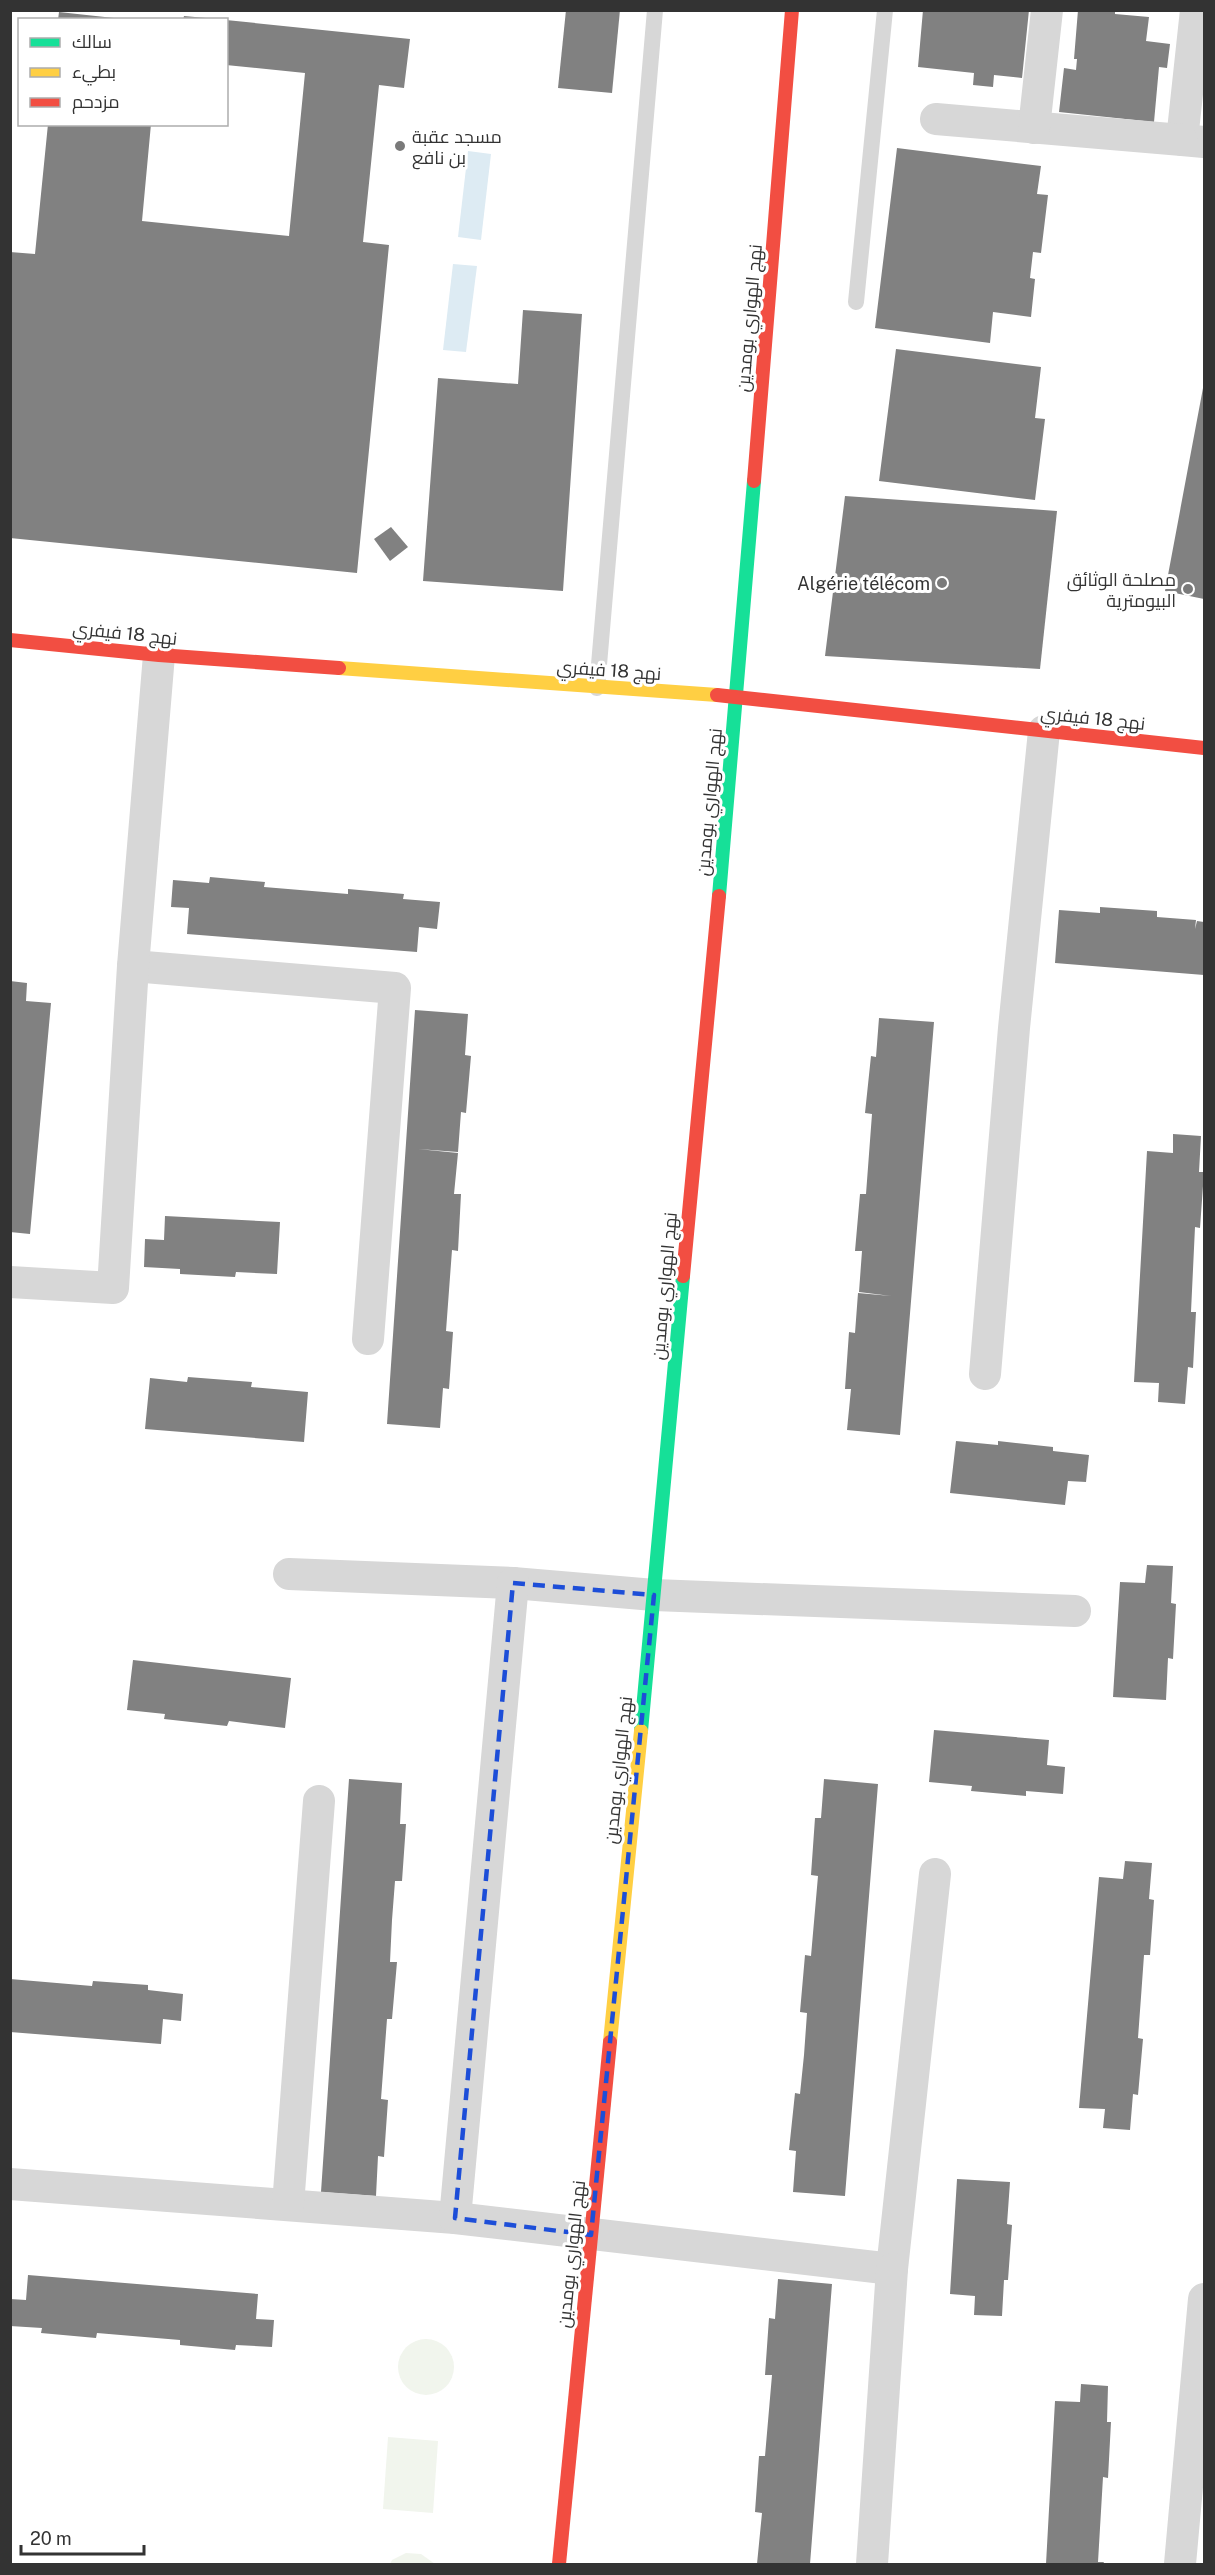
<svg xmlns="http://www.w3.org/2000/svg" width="1215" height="2575" viewBox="0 0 1215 2575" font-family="'Public Sans',Cairo,sans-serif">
<rect width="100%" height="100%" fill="#fff"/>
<g fill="#f1f5ed">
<circle cx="426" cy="2367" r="28"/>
<path d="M 388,2437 L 438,2441 L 433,2513 L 383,2509 Z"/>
<path d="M 406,2553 L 421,2554 L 435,2564 L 390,2564 L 392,2560 Z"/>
</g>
<g fill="#ddebf3">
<path d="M 468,151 L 491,154 L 481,240 L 458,237 Z"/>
<path d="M 453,264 L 477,266 L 466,352 L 443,350 Z"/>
</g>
<g fill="#818181">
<path d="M 566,10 L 620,10 L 612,93 L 558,88 Z"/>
<path d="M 923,10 L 1029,10 L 1022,78 L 994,75 L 993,87 L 973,85 L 974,73 L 918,67 Z"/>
<path d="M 1078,10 L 1115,10 L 1115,14 L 1149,17 L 1146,41 L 1170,44 L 1167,68 L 1159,67 L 1154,122 L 1059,112 L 1064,68 L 1076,70 L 1077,59 L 1074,59 Z"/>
<path d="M 59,12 L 114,18 L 114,20 L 58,20 Z"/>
<path d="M 184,16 L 206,18 L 206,20 L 183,20 Z"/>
<path d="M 226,20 L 410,39 L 404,88 L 379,85 L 363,242 L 389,245 L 357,573 L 10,538 L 10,252 L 35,254 L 48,124 L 151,124 L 142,221 L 289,236 L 305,73 L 226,65 Z"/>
<path d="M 897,148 L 1041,166 L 1037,194 L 1048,195 L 1041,253 L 1033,252 L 1030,278 L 1035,279 L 1031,317 L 993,312 L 990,343 L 875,328 Z"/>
<path d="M 523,310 L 582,314 L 563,591 L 423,581 L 438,378 L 518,384 Z"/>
<path d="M 896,349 L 1041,367 L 1035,418 L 1045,419 L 1035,500 L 879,481 Z"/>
<path d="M 1203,388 L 1204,388 L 1204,599 L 1165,591 Z"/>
<path d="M 845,496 L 1057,511 L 1040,669 L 825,656 Z"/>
<path d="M 391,527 L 408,547 L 390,561 L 374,539 Z"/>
<path d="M 210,877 L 265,882 L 264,887 L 348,894 L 348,889 L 404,894 L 403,899 L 440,902 L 437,929 L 419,927 L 417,952 L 187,934 L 189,908 L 171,907 L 173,880 L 209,883 Z"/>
<path d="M 1100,907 L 1157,911 L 1157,917 L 1196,920 L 1195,929 L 1197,921 L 1204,922 L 1204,975 L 1055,963 L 1059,910 L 1100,913 Z"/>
<path d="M 10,981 L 27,983 L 26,1001 L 51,1003 L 30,1234 L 10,1232 Z"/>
<path d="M 415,1010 L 468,1014 L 465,1055 L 471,1056 L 466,1113 L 461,1112 L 458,1152 L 418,1149 L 458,1153 L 454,1194 L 461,1194 L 458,1251 L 452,1250 L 446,1331 L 453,1332 L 449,1389 L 443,1388 L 440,1428 L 387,1424 Z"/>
<path d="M 879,1018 L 934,1022 L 900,1435 L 847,1430 L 851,1389 L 845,1389 L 849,1332 L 855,1333 L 858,1293 L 891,1296 L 859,1292 L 862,1251 L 855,1251 L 860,1194 L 866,1194 L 872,1114 L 865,1113 L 871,1056 L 876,1057 Z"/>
<path d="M 1173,1134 L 1201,1136 L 1199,1172 L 1204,1172 L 1200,1228 L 1195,1227 L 1191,1312 L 1196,1312 L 1193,1368 L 1188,1367 L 1185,1404 L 1158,1402 L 1159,1383 L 1134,1382 L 1147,1151 L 1173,1153 Z"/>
<path d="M 165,1216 L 280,1222 L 277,1274 L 236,1272 L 235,1277 L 180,1274 L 180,1269 L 144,1267 L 145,1239 L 164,1240 Z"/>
<path d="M 188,1377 L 252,1382 L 251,1387 L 308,1392 L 304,1442 L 145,1429 L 150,1378 L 187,1382 Z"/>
<path d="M 956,1441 L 998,1445 L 998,1441 L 1053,1447 L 1053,1451 L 1089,1455 L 1086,1482 L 1068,1481 L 1065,1505 L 950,1493 Z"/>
<path d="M 1147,1565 L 1173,1566 L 1171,1603 L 1176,1604 L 1173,1659 L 1168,1658 L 1166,1700 L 1113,1697 L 1120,1582 L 1145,1583 Z"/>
<path d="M 133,1660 L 291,1678 L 285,1728 L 229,1721 L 227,1726 L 164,1719 L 165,1714 L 127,1710 Z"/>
<path d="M 934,1730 L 1049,1740 L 1047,1765 L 1065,1767 L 1063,1794 L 1026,1791 L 1026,1796 L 971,1791 L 972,1786 L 929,1782 Z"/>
<path d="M 349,1779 L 402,1783 L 400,1824 L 406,1824 L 402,1881 L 395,1881 L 392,1920 L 390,1962 L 397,1962 L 392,2019 L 387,2019 L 381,2099 L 388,2100 L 384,2157 L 378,2156 L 376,2196 L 321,2192 Z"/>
<path d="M 824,1779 L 878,1784 L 845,2196 L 793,2192 L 796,2151 L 789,2150 L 795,2093 L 800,2094 L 804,2055 L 807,2013 L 800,2012 L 805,1955 L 811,1956 L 818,1876 L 811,1875 L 815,1818 L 821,1818 Z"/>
<path d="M 1125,1861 L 1152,1863 L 1149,1899 L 1154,1900 L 1150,1955 L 1144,1955 L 1141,1997 L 1138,2038 L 1143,2039 L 1138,2095 L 1133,2094 L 1130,2130 L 1103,2128 L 1105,2109 L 1079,2108 L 1099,1877 L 1123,1879 Z"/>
<path d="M 10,1979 L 92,1986 L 93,1981 L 148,1985 L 148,1990 L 183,1994 L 181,2021 L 163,2019 L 161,2044 L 10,2032 Z"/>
<path d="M 957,2179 L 1010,2182 L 1007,2224 L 1012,2225 L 1008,2280 L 1004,2280 L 1002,2316 L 974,2315 L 975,2296 L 950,2294 Z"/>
<path d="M 28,2275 L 258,2294 L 256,2319 L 274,2320 L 272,2347 L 236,2345 L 235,2350 L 180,2345 L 180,2340 L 97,2333 L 96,2338 L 41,2333 L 42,2328 L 10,2326 L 10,2299 L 26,2300 Z"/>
<path d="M 778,2279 L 832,2284 L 810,2564 L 757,2564 L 762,2513 L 755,2512 L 759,2456 L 765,2456 L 772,2375 L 765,2375 L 769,2318 L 775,2319 Z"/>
<path d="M 1081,2384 L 1108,2386 L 1107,2422 L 1111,2422 L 1108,2478 L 1103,2477 L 1098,2562 L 1104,2562 L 1103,2564 L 1046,2564 L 1055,2401 L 1080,2402 Z"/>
</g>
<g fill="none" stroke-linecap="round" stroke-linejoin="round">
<g stroke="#d7d7d7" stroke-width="16">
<path d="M 856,302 L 885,10"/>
<path d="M 597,688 L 655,10"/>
</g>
<g stroke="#d7d7d7" stroke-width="32">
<path d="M 1196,10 L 1182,140 L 1204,142"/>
<path d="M 936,119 L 1182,140"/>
<path d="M 1034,128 L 1047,10"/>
<path d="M 133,966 L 395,988 L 368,1339"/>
<path d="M 10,1282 L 113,1288 L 133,966 L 159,655"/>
<path d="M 985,1374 L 1014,1028 L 1044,731"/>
<path d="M 289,1574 L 513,1583 L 654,1595 L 1075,1611"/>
<path d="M 10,2184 L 455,2218 L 892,2269 L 935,1874"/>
<path d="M 288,2205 L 319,1801"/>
<path d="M 455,2218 L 513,1583"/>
<path d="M 872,2564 L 892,2269"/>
<path d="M 1180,2564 L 1204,2299"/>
</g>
<g stroke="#16e098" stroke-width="14">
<path d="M 719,896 L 754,481"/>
<path d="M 641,1731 L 683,1276"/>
</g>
<g stroke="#ffcf43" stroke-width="14">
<path d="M 339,668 L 717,695"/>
<path d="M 610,2042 L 641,1731"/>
</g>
<g stroke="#f24e42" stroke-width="14">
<path d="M 754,481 L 792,10"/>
<path d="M 10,640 L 159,655 L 339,668"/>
<path d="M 717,695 L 1204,748"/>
<path d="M 683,1276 L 719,896"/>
<path d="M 559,2564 L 610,2042"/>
</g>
</g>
<path fill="none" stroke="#1d4ed8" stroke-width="4.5" stroke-dasharray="12 8" stroke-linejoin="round" d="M 513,1583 L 654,1595 L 591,2235 L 455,2218 Z"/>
<g fill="#7a7a7a" stroke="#fff" stroke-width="2">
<circle cx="400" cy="146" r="6"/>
<circle cx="942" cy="583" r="6"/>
<circle cx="1188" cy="589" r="6"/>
</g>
<g text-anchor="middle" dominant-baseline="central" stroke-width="6" stroke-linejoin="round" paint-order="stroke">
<g font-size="18" fill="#333" stroke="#fff" text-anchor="end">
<text x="412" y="136" text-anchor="start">مسجد عقبة<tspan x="412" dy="21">بن نافع</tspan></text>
<text x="1176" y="579">مصلحة الوثائق<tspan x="1176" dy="21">البيومترية</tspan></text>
<text x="930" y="583">Algérie télécom</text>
</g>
<g font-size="18" fill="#333" stroke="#fff">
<text transform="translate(749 318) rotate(-85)">نهج الهواري بومدين</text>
<text transform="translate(125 633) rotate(6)">نهج 18 فيفري</text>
<text transform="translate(609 670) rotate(4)">نهج 18 فيفري</text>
<text transform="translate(1093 718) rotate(6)">نهج 18 فيفري</text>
<text transform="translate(709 802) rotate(-85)">نهج الهواري بومدين</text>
<text transform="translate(664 1286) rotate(-85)">نهج الهواري بومدين</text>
<text transform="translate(618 1770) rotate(-84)">نهج الهواري بومدين</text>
<text transform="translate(571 2254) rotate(-84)">نهج الهواري بومدين</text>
</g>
</g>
<rect width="1215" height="2575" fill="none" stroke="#333333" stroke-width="24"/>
<rect x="18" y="18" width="210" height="108" fill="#ffffff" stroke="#adadad" stroke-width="1.5"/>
<rect x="30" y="38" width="30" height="9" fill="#16e098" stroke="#adadad" stroke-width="1.5"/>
<text x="72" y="48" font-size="18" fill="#333333">سالك</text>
<rect x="30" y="68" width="30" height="9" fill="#ffcf43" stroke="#adadad" stroke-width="1.5"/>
<text x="72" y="78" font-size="18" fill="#333333">بطيء</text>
<rect x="30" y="98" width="30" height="9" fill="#f24e42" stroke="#adadad" stroke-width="1.5"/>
<text x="72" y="108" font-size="18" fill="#333333">مزدحم</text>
<path d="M21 2545v9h123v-9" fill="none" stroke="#333333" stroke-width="3"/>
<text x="30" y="2545" font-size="18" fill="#333333" stroke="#ffffff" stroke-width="4.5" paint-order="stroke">20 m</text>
</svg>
